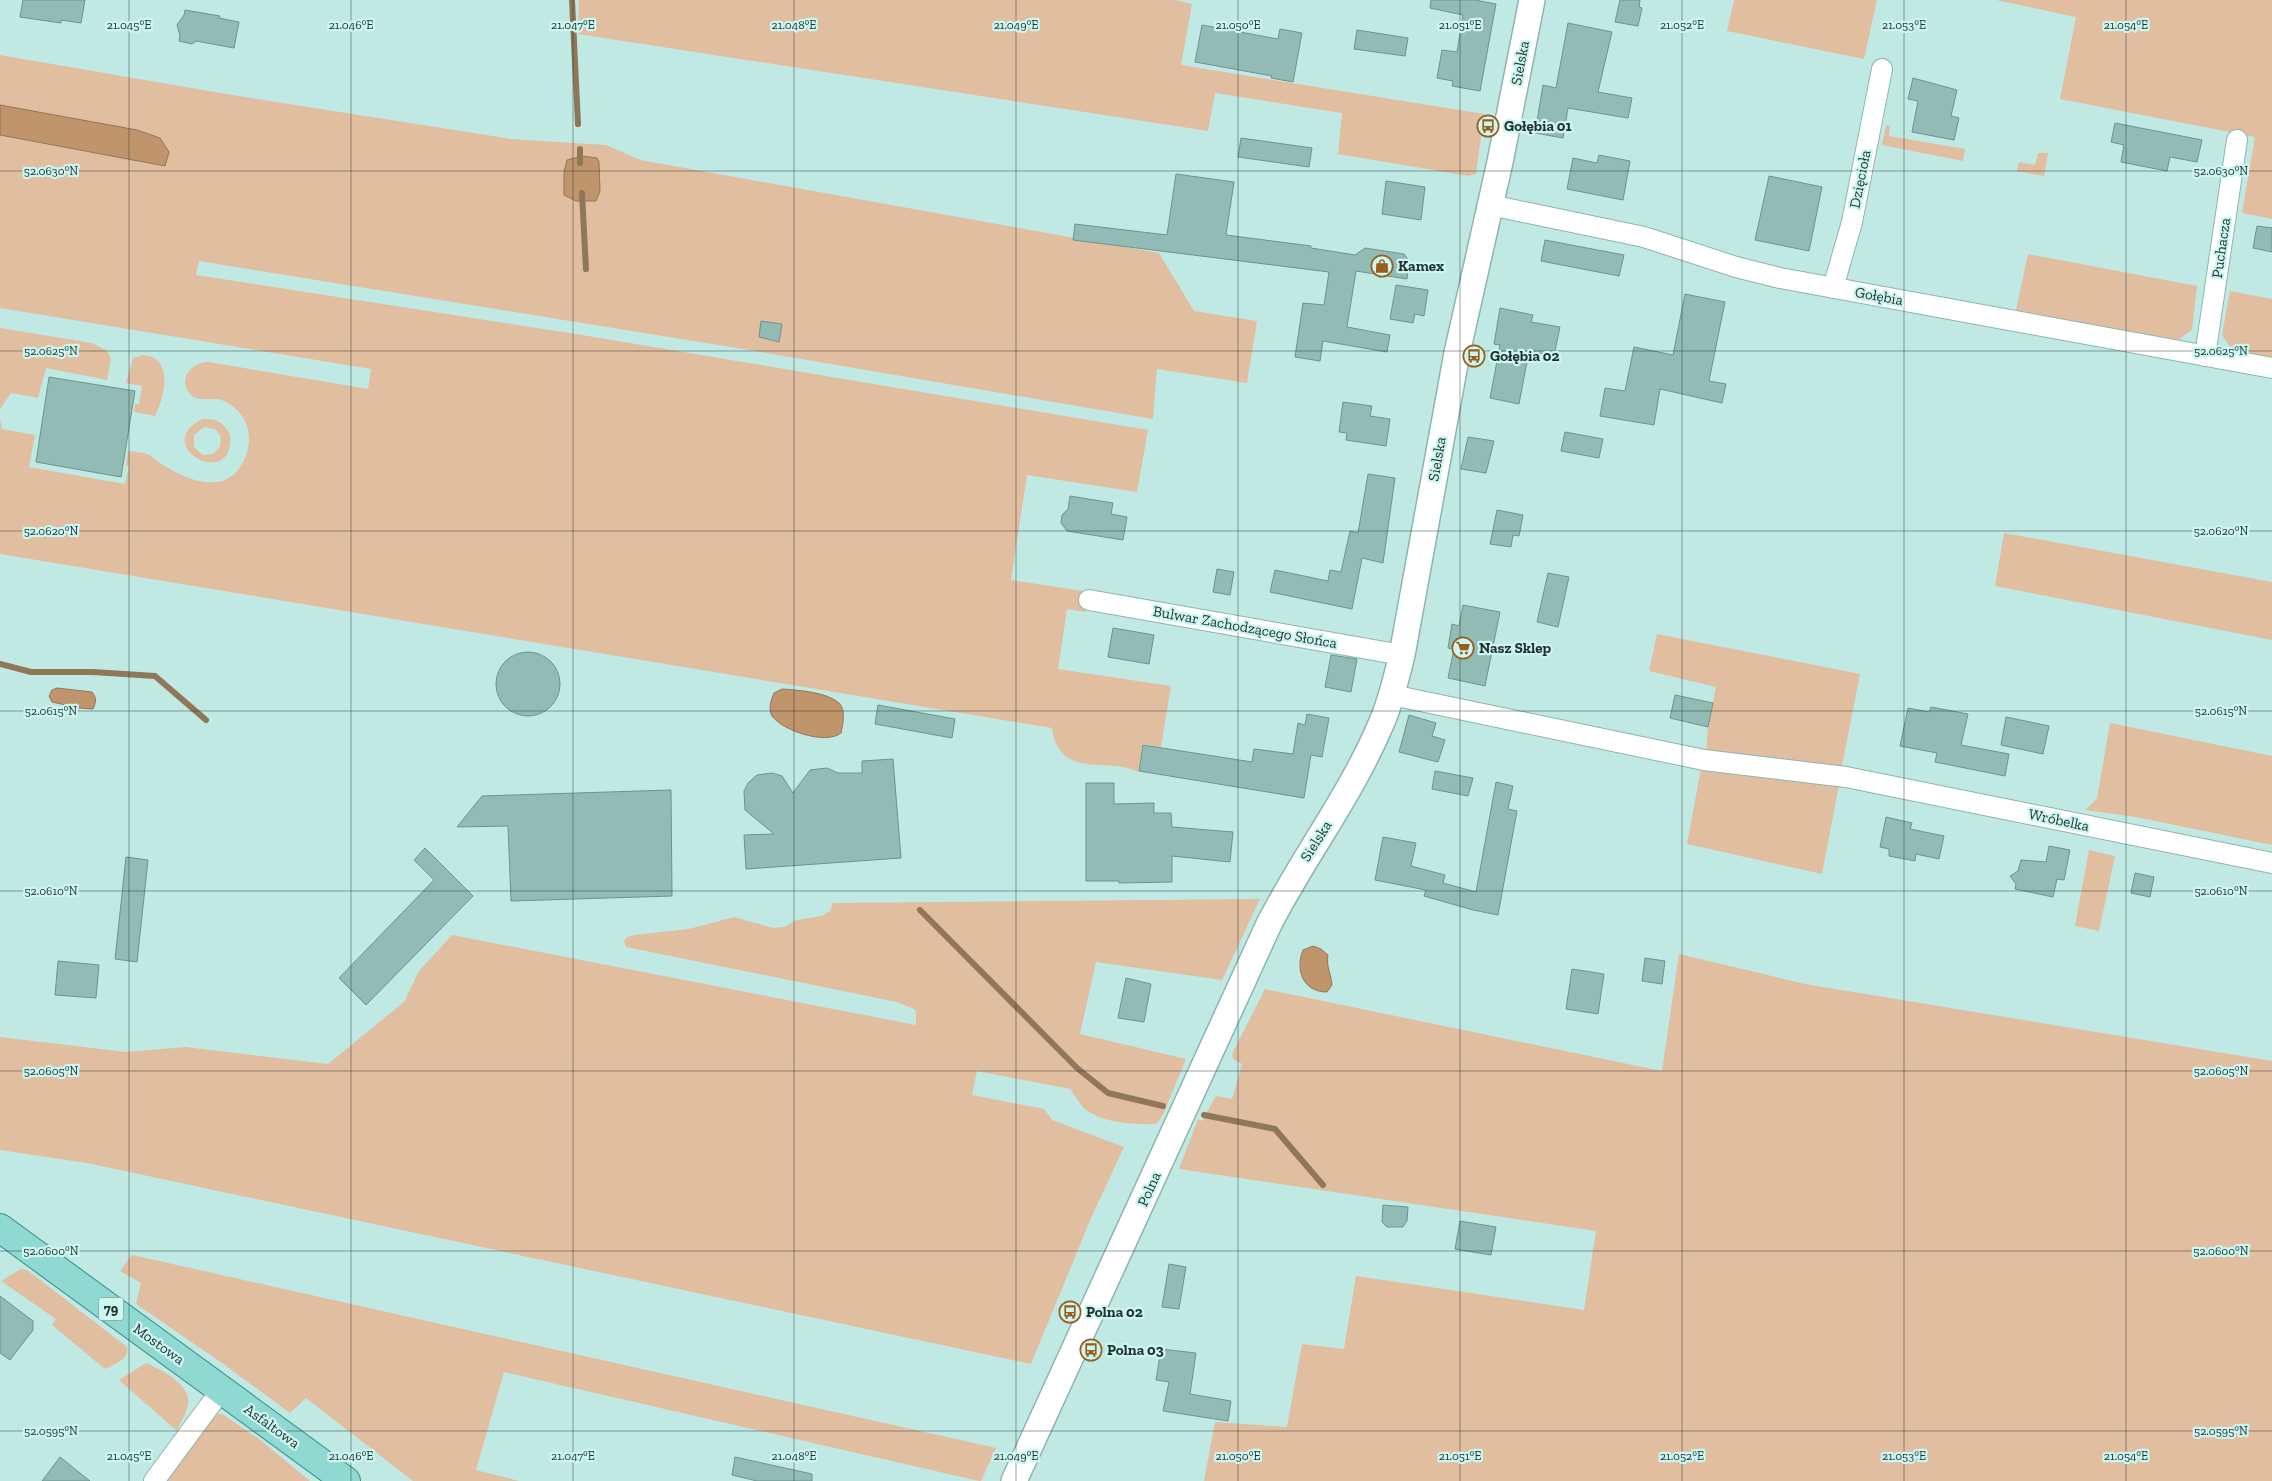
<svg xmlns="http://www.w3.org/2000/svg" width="2272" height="1481" viewBox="0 0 2272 1481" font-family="'Zilla Slab',serif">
<rect width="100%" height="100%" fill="#c0e9e4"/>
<g fill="#e0be9f" fill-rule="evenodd">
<path d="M 579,0 L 1176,0 L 1192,4 L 1181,65 L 1484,114 L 1476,174 L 1469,176 L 1338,154 L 1342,113 L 1215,93 L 1208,131 L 578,34 Z"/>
<path d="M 1734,0 L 1877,0 L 1864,59 L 1727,31 Z"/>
<path d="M 1996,0 L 2272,0 L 2272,219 L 2242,213 L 2255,137 L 2060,99 L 2076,17 Z"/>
<path d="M 0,55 L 232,95 L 511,139 L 606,145 L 640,160 L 1159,253 L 1194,311 L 1257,321 L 1247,383 L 1157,369 L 1153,419 L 737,348 L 199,261 L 196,275 L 582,335 L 1148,430 L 1137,492 L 1027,475 L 1011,580 L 1089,592 L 1085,612 L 1067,609 L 1058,669 L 1171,686 L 1161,747 L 1143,744 L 1138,772 C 1109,756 1059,781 1052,728 L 0,554 L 0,419 L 2,429 L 35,435 L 29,467 L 125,484 L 129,466 L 126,466 L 128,451 C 134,452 142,452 147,454 C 152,456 156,460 160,463 C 180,476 217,495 237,471 C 256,448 253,414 224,401 C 213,396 200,403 191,395 C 176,380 192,361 209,362 L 368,389 L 371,369 L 0,308 Z"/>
<path d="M 1886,125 L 1890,126 L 1889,136 L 1965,149 L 1963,161 L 1882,145 Z"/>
<path d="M 2038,153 L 2048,153 L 2044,176 L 2017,171 L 2019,162 L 2035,165 Z"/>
<path d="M 2028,254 L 2197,286 L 2192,330 L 2176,341 L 2016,310 Z"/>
<path d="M 2230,291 L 2272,299 L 2272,358 L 2233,351 L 2222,335 Z"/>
<path d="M 0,328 L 92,343 L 107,351 L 111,359 L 107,380 L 46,368 L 38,398 L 11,393 L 0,409 Z"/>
<path d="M 144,355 C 174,358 165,397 155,416 L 134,412 L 135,404 L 139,404 L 142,386 L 126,383 L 133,358 Z"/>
<path d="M 203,419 C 217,418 224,423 230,435 C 235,493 148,445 203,419 ZM 204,427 L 215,429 L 221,437 L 220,447 L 213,454 L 203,455 L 194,447 L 194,435 Z"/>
<path d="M 2004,533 L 2272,582 L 2272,640 L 1995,586 Z"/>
<path d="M 1657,634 L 1860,674 L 1843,761 L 1840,768 L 1706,754 L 1708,727 L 1716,687 L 1649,671 Z"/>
<path d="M 2110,723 L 2272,756 L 2272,845 L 2136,817 L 2085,810 L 2097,799 Z"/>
<path d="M 1701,769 L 1839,785 L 1822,874 L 1687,844 Z"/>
<path d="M 2089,850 L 2115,856 L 2099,931 L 2075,926 Z"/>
<path d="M 1260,899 L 1222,980 L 1096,962 L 1080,1034 L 1186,1059 L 1163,1115 L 1156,1124 C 1134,1125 1102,1123 1084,1108 C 1079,1103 1075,1095 1070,1089 L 977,1071 L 972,1095 L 1044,1109 L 1052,1120 L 1124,1147 L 1091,1218 L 1031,1364 L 87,1163 L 0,1150 L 0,1037 L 126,1052 L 186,1047 L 328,1064 L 404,1002 L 419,971 L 452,935 L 916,1025 L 916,1010 L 897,1002 L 626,947 L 624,941 L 627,937 L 635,935 L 689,929 L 734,917 L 773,928 L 784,927 L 797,920 L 822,916 L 830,911 L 833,903 Z"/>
<path d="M 1679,954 L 1805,984 L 2272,1061 L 2272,1481 L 1204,1481 L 1215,1422 L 1287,1427 L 1302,1344 L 1344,1349 L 1356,1276 L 1584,1310 L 1596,1231 L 1179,1169 L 1198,1119 L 1202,1121 L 1216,1096 L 1232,1099 L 1242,1064 L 1233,1059 L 1232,1054 L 1265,989 L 1662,1071 Z"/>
<path d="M 132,1255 L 996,1448 L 981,1481 L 979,1481 L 504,1372 L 476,1470 L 519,1481 L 413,1481 L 306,1398 L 290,1413 L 222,1363 L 136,1304 L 141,1283 L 120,1271 Z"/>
<path d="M 21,1269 L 27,1270 L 127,1347 C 130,1360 114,1364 105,1369 L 52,1325 L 56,1319 L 1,1281 Z"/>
<path d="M 146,1363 C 161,1369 192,1385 188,1405 C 186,1414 180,1423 177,1431 L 119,1380 Z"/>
<path d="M 209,1413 L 222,1414 L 259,1439 L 310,1481 L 165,1481 Z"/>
</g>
<g fill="#c1956c" stroke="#907759">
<path d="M 0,105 L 137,130 L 160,138 L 169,152 L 165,166 L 0,135 Z"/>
<path d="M 582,156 L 597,158 L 599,162 L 600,191 L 596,201 L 576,201 L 564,195 L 564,172 L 567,160 Z"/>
<path d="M 57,688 L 92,692 C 97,698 96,702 93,709 L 79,708 L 52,702 L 49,696 L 52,690 Z"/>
<path d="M 782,689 C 797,690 827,692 839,703 C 846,710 843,724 841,733 C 826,745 783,731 772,716 C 768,708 771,700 774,693 Z"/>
<path d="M 1313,946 L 1321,949 L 1328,955 C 1326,967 1331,973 1332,985 L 1327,992 C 1303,992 1295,970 1303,950 Z"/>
</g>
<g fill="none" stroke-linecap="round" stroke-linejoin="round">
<g stroke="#907759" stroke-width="6">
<path d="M 572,0 L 578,124"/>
<path d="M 580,149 L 580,163"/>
<path d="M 582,193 L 586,269"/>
<path d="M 0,664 L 31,672 L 93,672 L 155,676 L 206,720"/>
<path d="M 920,910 L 1077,1068 L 1108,1093 L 1163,1106"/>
<path d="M 1204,1115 L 1275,1129 L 1323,1185"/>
</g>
</g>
<g fill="#93bbb6" stroke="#6c938f">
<path d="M 23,0 L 85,0 L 81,23 L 61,20 L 61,23 L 20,17 Z"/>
<path d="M 1431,0 L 1475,0 L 1496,4 L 1480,91 L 1452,86 L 1453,81 L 1437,78 L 1442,50 L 1457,52 L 1463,15 L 1430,8 Z"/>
<path d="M 1620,0 L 1640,0 L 1639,7 L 1642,8 L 1638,26 L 1615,22 Z"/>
<path d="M 185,10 L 220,16 L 219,18 L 239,22 L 234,48 L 196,41 L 192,44 L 179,41 L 180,36 L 177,25 L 184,15 Z"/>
<path d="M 1568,23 L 1612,32 L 1598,92 L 1632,98 L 1628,118 L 1568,108 L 1563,138 L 1535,133 L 1543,85 L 1556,88 Z"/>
<path d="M 1202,25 L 1278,39 L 1280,29 L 1302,33 L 1293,82 L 1271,78 L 1272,76 L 1195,62 Z"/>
<path d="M 1357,30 L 1408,38 L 1405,56 L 1354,49 Z"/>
<path d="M 1913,78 L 1957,90 L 1951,116 L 1959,118 L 1954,140 L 1912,132 L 1918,101 L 1908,99 Z"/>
<path d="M 2115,123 L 2202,140 L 2197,162 L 2170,157 L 2167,171 L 2121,162 L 2124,145 L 2111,142 Z"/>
<path d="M 1241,138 L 1312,148 L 1309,167 L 1238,157 Z"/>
<path d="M 1599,155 L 1630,161 L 1623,200 L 1567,189 L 1573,158 L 1597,163 Z"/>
<path d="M 1176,174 L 1234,182 L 1226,235 L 1311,246 L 1311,248 L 1355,255 L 1365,248 L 1404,254 L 1409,261 L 1407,279 L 1356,271 L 1347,327 L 1390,335 L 1387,352 L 1323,341 L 1320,361 L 1295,357 L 1303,303 L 1324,305 L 1329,272 L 1073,240 L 1075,224 L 1167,235 Z"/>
<path d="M 1769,176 L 1822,187 L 1809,251 L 1755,240 Z"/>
<path d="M 1386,181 L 1425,187 L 1421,220 L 1382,214 Z"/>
<path d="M 2257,226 L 2272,228 L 2272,252 L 2253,248 Z"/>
<path d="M 1545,240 L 1624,255 L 1619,276 L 1541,261 Z"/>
<path d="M 1396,285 L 1428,290 L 1424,316 L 1415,314 L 1413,323 L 1390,319 Z"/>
<path d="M 1685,294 L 1725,302 L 1709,381 L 1726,384 L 1722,403 L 1660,389 L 1654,425 L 1600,416 L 1605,388 L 1625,391 L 1634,347 L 1673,355 Z"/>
<path d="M 1500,308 L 1533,315 L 1531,322 L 1560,327 L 1554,356 L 1529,351 L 1519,404 L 1490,398 L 1500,345 L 1494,344 Z"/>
<path d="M 761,321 L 782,324 L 779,342 L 759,337 Z"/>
<path d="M 49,377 L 135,391 L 121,477 L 36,462 Z"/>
<path d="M 1343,402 L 1372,406 L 1370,416 L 1390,419 L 1386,446 L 1346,440 L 1347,433 L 1339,432 Z"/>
<path d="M 1565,432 L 1603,439 L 1599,458 L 1561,451 Z"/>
<path d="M 1468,437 L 1494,441 L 1486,473 L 1461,469 Z"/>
<path d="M 1368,474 L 1395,478 L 1383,563 L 1362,558 L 1352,609 L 1270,592 L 1275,570 L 1328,581 L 1330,570 L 1341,572 L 1350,531 L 1358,533 Z"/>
<path d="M 1070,496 L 1113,503 L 1111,514 L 1127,517 L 1123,540 L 1067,531 L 1061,523 L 1062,515 L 1068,509 Z"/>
<path d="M 1497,510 L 1523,515 L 1519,536 L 1513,535 L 1511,547 L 1490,544 Z"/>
<path d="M 1217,569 L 1234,572 L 1230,595 L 1213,592 Z"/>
<path d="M 1548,573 L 1569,577 L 1558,627 L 1537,622 Z"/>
<path d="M 1463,605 L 1500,612 L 1485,686 L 1448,678 L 1454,649 L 1448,648 L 1452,624 L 1459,626 Z"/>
<path d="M 1113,628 L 1154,635 L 1149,664 L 1108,657 Z"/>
<circle cx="528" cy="684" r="32"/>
<path d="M 1331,655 L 1357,659 L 1351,692 L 1325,687 Z"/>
<path d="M 1675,695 L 1713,703 L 1708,727 L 1670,718 Z"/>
<path d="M 878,705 L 955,719 L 952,738 L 875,724 Z"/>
<path d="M 1931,707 L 1968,714 L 1961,745 L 2009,754 L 2005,776 L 1935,762 L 1937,753 L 1900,746 L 1908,708 L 1929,712 Z"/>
<path d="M 1307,714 L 1329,718 L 1322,757 L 1311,755 L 1304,798 L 1139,771 L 1143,745 L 1252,762 L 1254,749 L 1293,754 L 1298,723 L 1305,725 Z"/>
<path d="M 1409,715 L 1436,723 L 1432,736 L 1445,740 L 1438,762 L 1399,752 Z"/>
<path d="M 2006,717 L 2049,726 L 2043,754 L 2001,745 Z"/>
<path d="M 893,759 L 901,858 L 746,869 L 744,835 L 774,834 L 745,810 L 744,791 L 748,783 L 757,775 L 772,773 L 782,776 L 793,793 L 810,770 L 827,768 L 838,773 L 862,773 L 862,761 Z"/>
<path d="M 1435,771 L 1473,778 L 1468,796 L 1432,789 Z"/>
<path d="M 1496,782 L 1513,786 L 1508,809 L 1517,811 L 1498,915 L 1473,910 L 1424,896 L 1426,890 L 1375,880 L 1383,837 L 1416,843 L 1411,866 L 1445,875 L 1443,883 L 1476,892 Z"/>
<path d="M 1086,783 L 1114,783 L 1114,804 L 1154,803 L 1154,813 L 1171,813 L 1172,827 L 1233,832 L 1230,862 L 1172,856 L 1172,882 L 1119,883 L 1119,881 L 1086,881 Z"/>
<path d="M 671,790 L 672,896 L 511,901 L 508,826 L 457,827 L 482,796 Z"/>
<path d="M 1886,817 L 1912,823 L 1910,829 L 1944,836 L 1939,859 L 1916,854 L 1915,861 L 1889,856 L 1889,849 L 1880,847 Z"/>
<path d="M 2049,846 L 2070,850 L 2064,880 L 2057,879 L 2053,897 L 2015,889 L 2016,884 L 2010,876 L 2018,871 L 2021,860 L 2046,862 Z"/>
<path d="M 425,848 L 473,896 L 366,1005 L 339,978 L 434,880 L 414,860 Z"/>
<path d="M 126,857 L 148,860 L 137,962 L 115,959 Z"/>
<path d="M 2135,873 L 2154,877 L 2150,897 L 2131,893 Z"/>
<path d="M 1645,958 L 1665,961 L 1662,984 L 1642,981 Z"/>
<path d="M 58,961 L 99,965 L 96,998 L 55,995 Z"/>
<path d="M 1572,969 L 1604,974 L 1598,1014 L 1566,1009 Z"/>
<path d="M 1126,978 L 1151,984 L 1144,1022 L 1118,1018 Z"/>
<path d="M 1383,1205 L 1408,1207 L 1407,1221 L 1403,1227 L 1387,1227 L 1382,1222 Z"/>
<path d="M 1460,1221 L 1496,1227 L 1491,1255 L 1455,1249 Z"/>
<path d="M 1169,1264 L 1186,1267 L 1179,1309 L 1162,1307 Z"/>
<path d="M 0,1296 L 33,1321 L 33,1330 L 10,1360 L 0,1353 Z"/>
<path d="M 1161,1349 L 1196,1353 L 1190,1394 L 1231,1401 L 1228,1421 L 1163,1411 L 1169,1382 L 1156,1380 Z"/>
<path d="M 60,1457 L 90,1481 L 42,1481 Z"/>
<path d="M 735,1457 L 812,1474 L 812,1481 L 757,1481 L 732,1475 Z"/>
</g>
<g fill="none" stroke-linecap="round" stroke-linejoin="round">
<g stroke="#8db5b0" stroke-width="22">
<g id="minor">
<path d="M 1490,205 L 1644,237 L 1736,267 L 1780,278 L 2272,368"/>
<path d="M 1833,288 L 1852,222 L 1882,69"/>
<path d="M 2205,356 L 2237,140"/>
<path d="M 1089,600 L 1402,655"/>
<path d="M 1392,695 L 1704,760 L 1846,777 L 2272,863"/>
<path d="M 154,1481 L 222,1389"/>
</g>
</g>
<g stroke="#8db5b0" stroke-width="28">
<path id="tertiary" d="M 1014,1481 L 1269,924 C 1304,856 1351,795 1381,724 C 1391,702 1396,678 1402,655 L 1457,353 L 1500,162 L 1532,0"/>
</g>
<g stroke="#378d85" stroke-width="30">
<path id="primary" d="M 0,1228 L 346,1481"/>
</g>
<use href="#minor" stroke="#fff" stroke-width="20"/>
<use href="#tertiary" stroke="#fff" stroke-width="25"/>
<use href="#primary" stroke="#8fd9d2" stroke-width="28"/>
</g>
<path fill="none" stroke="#1f302e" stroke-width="1" stroke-opacity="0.45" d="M 129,0 L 129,1481M 351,0 L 351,1481M 573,0 L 573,1481M 794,0 L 794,1481M 1016,0 L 1016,1481M 1238,0 L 1238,1481M 1460,0 L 1460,1481M 1682,0 L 1682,1481M 1904,0 L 1904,1481M 2126,0 L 2126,1481M 0,171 L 2272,171M 0,351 L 2272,351M 0,531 L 2272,531M 0,711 L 2272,711M 0,891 L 2272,891M 0,1071 L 2272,1071M 0,1251 L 2272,1251M 0,1431 L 2272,1431"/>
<defs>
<g id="bus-ring" transform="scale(1.125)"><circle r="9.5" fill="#cdf6f1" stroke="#985e1d" stroke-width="1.5"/><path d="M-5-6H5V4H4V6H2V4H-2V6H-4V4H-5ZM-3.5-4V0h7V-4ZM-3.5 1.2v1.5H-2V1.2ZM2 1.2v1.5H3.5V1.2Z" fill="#985e1d"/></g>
<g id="shop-ring" transform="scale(1.125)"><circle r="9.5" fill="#cdf6f1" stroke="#985e1d" stroke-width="1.5"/><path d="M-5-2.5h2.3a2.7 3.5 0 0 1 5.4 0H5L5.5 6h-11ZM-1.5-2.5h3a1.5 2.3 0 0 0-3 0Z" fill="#985e1d"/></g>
<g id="supermarket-ring" transform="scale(1.125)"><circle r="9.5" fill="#cdf6f1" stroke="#985e1d" stroke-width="1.5"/><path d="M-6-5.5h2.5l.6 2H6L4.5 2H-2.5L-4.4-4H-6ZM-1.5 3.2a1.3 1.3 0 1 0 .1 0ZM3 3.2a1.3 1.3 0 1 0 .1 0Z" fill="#985e1d"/></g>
</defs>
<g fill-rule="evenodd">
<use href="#bus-ring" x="1488" y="126"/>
<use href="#shop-ring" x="1382" y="266"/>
<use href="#bus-ring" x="1474" y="356"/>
<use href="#supermarket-ring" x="1463" y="648"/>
<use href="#bus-ring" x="1070" y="1312"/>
<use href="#bus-ring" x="1091" y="1350"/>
</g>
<g text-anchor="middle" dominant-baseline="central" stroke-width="4.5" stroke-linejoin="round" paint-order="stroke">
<rect fill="#cdf6f1" stroke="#536b68" stroke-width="1" x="98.5" y="1297.5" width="25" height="23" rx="4"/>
<g font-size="14" font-weight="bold" fill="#1f302e">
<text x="111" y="1309">79</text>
</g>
<g font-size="15" fill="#1f302e" stroke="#cdf6f1">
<text transform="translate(1520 63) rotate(-79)">Sielska</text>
<text transform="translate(1860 179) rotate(-79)">Dzięcioła</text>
<text transform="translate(2221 248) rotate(-82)">Puchacza</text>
<text transform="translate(1879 296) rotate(10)">Gołębia</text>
<text transform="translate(1437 459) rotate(-80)">Sielska</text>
<text transform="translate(1245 627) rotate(10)">Bulwar Zachodzącego Słońca</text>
<text transform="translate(2059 820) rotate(12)">Wróbelka</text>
<text transform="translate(1316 841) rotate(-58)">Sielska</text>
<text transform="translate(1149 1189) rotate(-66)">Polna</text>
<text transform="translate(159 1344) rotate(36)">Mostowa</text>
<text transform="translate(272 1426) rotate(36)">Asfaltowa</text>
</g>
<g font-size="15" font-weight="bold" fill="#1f302e" stroke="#cdf6f1" text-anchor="start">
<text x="1504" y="126">Gołębia 01</text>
<text x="1398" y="266">Kamex</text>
<text x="1490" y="356">Gołębia 02</text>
<text x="1479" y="648">Nasz Sklep</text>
<text x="1086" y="1312">Polna 02</text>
<text x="1107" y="1350">Polna 03</text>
</g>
</g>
<g font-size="12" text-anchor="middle" fill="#1f302e" stroke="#cdf6f1" stroke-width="4.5" stroke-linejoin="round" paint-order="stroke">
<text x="129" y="29">21.045°E</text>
<text x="351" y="29">21.046°E</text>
<text x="573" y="29">21.047°E</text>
<text x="794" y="29">21.048°E</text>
<text x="1016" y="29">21.049°E</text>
<text x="1238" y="29">21.050°E</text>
<text x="1460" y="29">21.051°E</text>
<text x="1682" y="29">21.052°E</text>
<text x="1904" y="29">21.053°E</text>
<text x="2126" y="29">21.054°E</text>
<text x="51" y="175">52.0630°N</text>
<text x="2221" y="175">52.0630°N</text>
<text x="51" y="355">52.0625°N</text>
<text x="2221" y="355">52.0625°N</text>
<text x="51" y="535">52.0620°N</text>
<text x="2221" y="535">52.0620°N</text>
<text x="51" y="715">52.0615°N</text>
<text x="2221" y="715">52.0615°N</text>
<text x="51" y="895">52.0610°N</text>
<text x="2221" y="895">52.0610°N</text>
<text x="51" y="1075">52.0605°N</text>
<text x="2221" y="1075">52.0605°N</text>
<text x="51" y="1255">52.0600°N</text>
<text x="2221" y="1255">52.0600°N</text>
<text x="51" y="1435">52.0595°N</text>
<text x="2221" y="1435">52.0595°N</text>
<text x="129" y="1460">21.045°E</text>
<text x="351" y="1460">21.046°E</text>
<text x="573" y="1460">21.047°E</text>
<text x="794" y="1460">21.048°E</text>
<text x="1016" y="1460">21.049°E</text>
<text x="1238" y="1460">21.050°E</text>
<text x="1460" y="1460">21.051°E</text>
<text x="1682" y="1460">21.052°E</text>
<text x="1904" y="1460">21.053°E</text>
<text x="2126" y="1460">21.054°E</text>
</g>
</svg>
